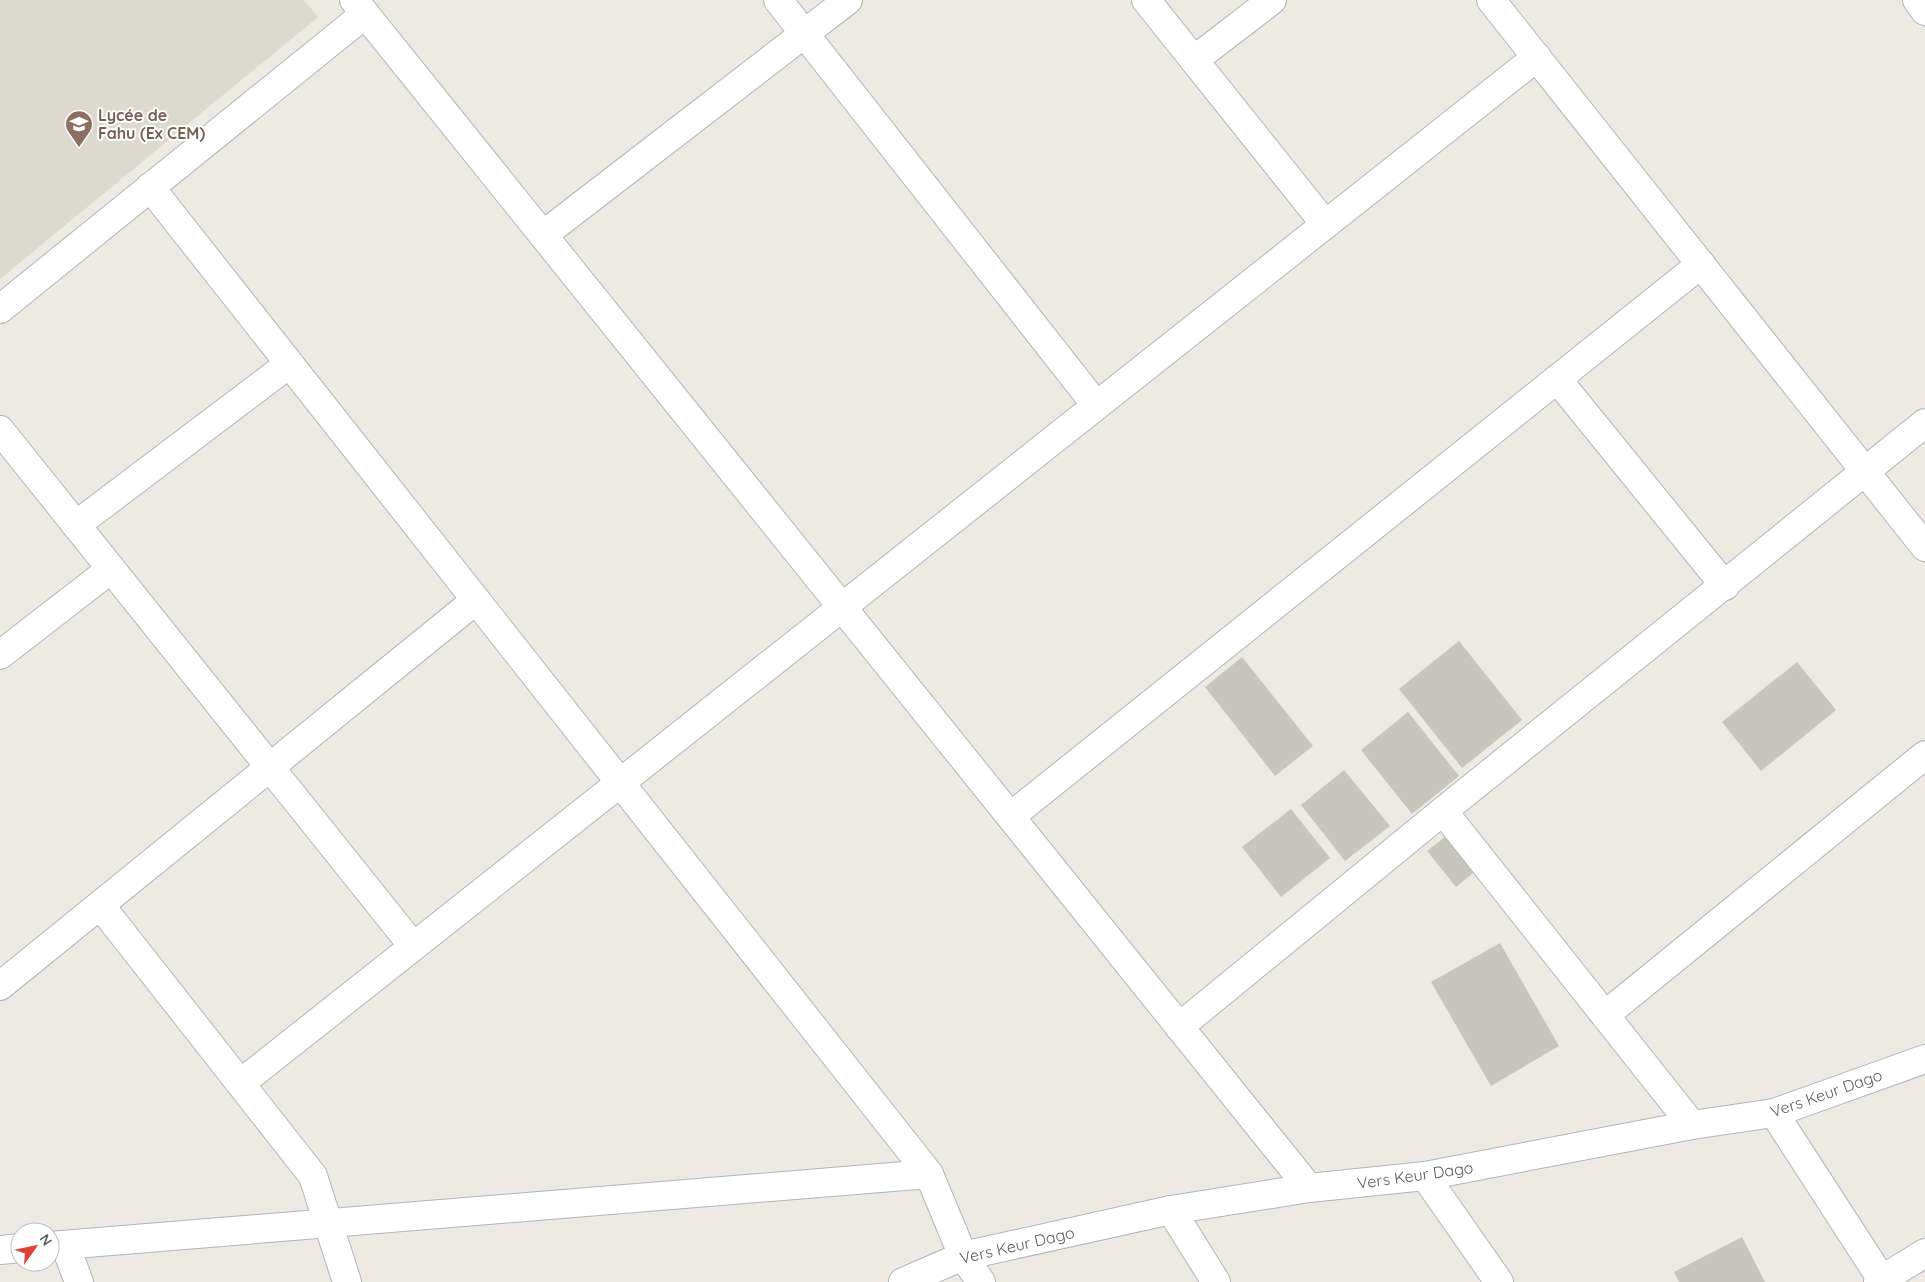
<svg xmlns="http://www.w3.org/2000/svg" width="1925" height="1282" viewBox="0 0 1925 1282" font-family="Quicksand,sans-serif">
<rect width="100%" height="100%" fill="#eceae2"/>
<path fill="#dcd9d0" d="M 0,0 L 304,0 L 318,17 L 0,279 Z"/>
<g fill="#c8c5bf">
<path d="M 1459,641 L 1522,720 L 1462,768 L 1399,689 Z"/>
<path d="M 1242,657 L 1313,746 L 1275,776 L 1205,687 Z"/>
<path d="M 1797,662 L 1836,710 L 1761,771 L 1722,722 Z"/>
<path d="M 1408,712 L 1459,776 L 1412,814 L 1361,750 Z"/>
<path d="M 1344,770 L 1390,826 L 1345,861 L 1301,805 Z"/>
<path d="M 1291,809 L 1330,858 L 1281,897 L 1242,847 Z"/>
<path d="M 1451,832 L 1480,867 L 1456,887 L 1427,851 Z"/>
<path d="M 1500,943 L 1559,1046 L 1491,1086 L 1431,982 Z"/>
<path d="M 1742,1237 L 1765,1282 L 1679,1282 L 1674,1272 Z"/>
</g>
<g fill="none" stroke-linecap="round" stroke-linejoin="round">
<g stroke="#b3b5b9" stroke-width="30">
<g id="minor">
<path d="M 354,0 L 1309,1188"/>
<path d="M 778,0 L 1096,405"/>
<path d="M 1146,0 L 1325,224"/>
<path d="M 1491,0 L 1925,547"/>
<path d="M 1194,60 L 1272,0"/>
<path d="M 150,187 L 929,1174 L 963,1256 L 981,1282"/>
<path d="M 543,235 L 848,0"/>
<path d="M 0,309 L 365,14"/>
<path d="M 1557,379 L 1725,586"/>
<path d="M 0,430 L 413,946"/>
<path d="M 76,525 L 289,364"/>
<path d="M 0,655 L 111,569"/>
<path d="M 1443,811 L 1692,1125"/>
<path d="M 1011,816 L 1701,264"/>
<path d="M 100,905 L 313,1176 L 347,1282"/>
<path d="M 0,986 L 476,600"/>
<path d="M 1605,1015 L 1925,755"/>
<path d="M 1179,1027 L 1443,811 L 1925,423"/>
<path d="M 241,1083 L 1537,57"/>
<path d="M 1774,1113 L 1882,1280"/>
<path d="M 1425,1176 L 1499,1282"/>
<path d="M 1171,1210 L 1216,1282"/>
<path d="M 65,1245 L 79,1282"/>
<path d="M 50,1246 L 929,1174"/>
<path d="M 0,1250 L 20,1248"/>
<path d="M 1878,1282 L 1925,1253"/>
</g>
</g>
<g stroke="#b3b5b9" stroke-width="30">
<g id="tertiary">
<path d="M 1917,0 L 1925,11"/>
<path d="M 903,1282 L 963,1256 L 1171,1210 L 1309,1188 L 1425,1176 L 1692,1125 L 1774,1113 L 1925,1059"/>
</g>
</g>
<use href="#minor" stroke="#fff" stroke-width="28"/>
<use href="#tertiary" stroke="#fff" stroke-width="28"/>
</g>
<defs>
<g id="school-pin" transform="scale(1.4375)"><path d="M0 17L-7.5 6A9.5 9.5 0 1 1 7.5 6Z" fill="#8d6e63" stroke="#fff"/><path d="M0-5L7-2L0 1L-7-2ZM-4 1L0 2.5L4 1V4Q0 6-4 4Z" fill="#fff"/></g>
</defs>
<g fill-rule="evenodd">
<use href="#school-pin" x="79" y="124"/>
</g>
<g text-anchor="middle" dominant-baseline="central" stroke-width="4" stroke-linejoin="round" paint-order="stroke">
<g font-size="16" font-weight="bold" fill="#785e54" stroke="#fff" text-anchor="start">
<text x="98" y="115">Lycée de<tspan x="98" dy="18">Fahu (Ex CEM)</tspan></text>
</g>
<g font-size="16" fill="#5a5e62" stroke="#fff">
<text transform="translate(1826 1093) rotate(-19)">Vers Keur Dago</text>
<text transform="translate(1415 1175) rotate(-8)">Vers Keur Dago</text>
<text transform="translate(1017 1245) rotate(-13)">Vers Keur Dago</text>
</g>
</g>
<g transform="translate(35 1247) rotate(57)"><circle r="24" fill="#ffffff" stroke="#bdbfc0"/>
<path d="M0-4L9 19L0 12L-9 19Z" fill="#de4137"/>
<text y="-8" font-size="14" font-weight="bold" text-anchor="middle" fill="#5a5e62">N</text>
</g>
</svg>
